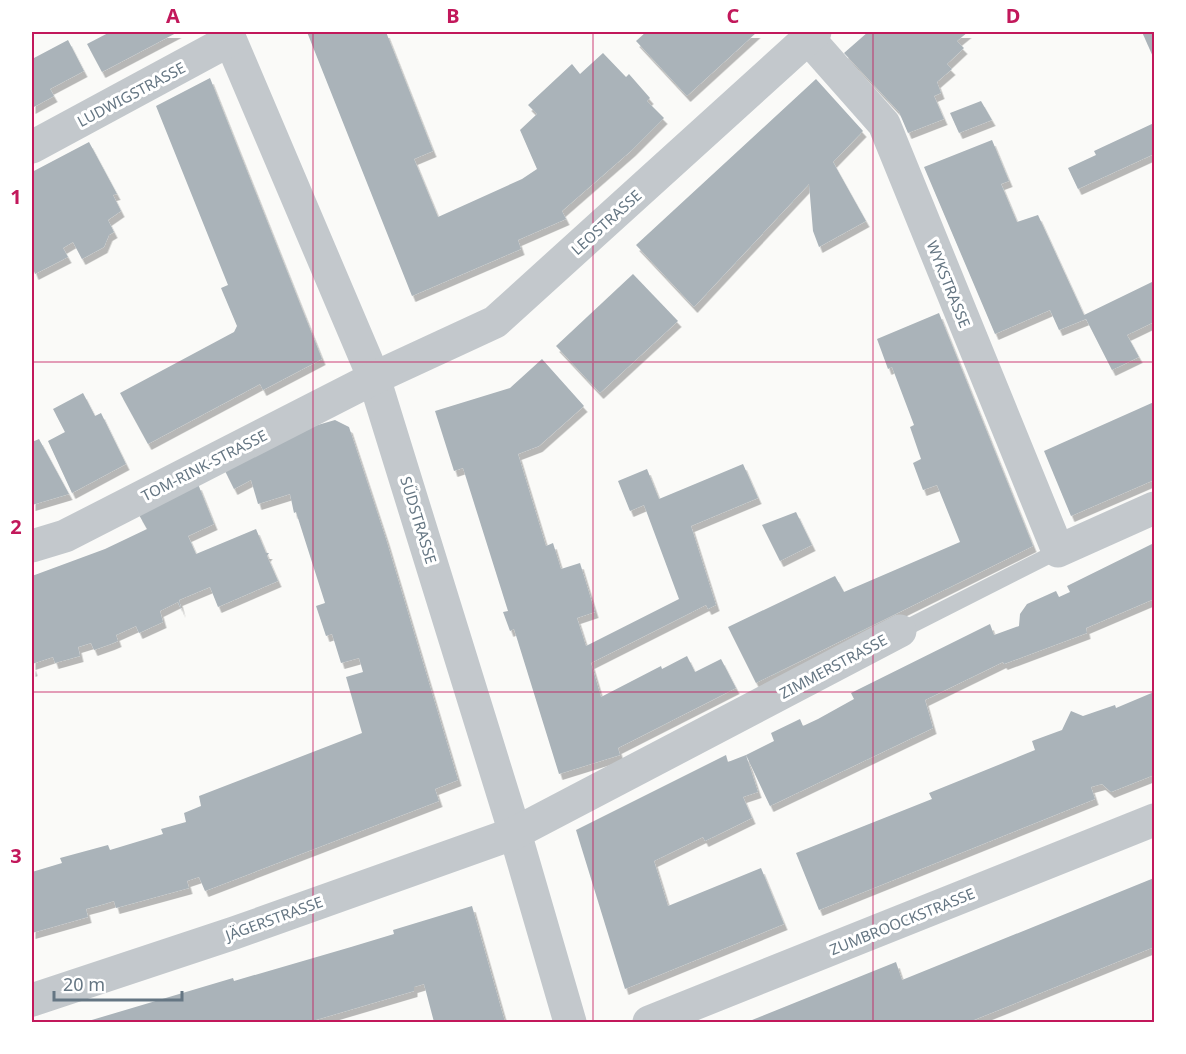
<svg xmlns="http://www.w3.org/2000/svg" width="1186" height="1054" viewBox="0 0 1186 1054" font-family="'Noto Sans',sans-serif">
<defs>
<filter id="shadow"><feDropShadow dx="3.5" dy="6" stdDeviation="0" flood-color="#0004"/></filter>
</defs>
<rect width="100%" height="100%" fill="#fafaf8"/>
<g fill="#aab3b9" filter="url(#shadow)">
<path d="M 110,32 L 178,32 L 102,72 L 87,44 Z"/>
<path d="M 307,32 L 386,32 L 433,151 L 414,159 L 438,217 L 522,179 L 537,169 L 520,130 L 537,114 L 528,105 L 572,64 L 580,74 L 603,53 L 626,77 L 629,74 L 650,98 L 647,101 L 664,118 L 632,150 L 562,211 L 566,219 L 518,240 L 521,249 L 412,296 Z"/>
<path d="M 646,32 L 757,32 L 687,96 L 636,41 Z"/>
<path d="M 868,32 L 968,32 L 957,41 L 964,48 L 947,64 L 952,69 L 937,82 L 941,93 L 934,96 L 944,119 L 908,133 L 899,112 L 844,53 Z"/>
<path d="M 1142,32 L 1154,32 L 1154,59 Z"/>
<path d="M 68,40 L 84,71 L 50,89 L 54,96 L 32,108 L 32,54 L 34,58 Z"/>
<path d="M 210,78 L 322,359 L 263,390 L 260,384 L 148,444 L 120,393 L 234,332 L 237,326 L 221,288 L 228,285 L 156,106 Z"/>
<path d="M 816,79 L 863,131 L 833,162 L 866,221 L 819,247 L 813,231 L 809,184 L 694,307 L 636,245 Z"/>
<path d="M 981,101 L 992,120 L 959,133 L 950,113 Z"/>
<path d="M 1154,123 L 1154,154 L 1078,189 L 1068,168 L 1096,155 L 1094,151 Z"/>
<path d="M 992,140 L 1009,181 L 1001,184 L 1017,222 L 1038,215 L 1084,315 L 1154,281 L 1154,322 L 1127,335 L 1139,357 L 1112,370 L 1086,319 L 1059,330 L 1050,310 L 995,334 L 924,167 Z"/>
<path d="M 89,142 L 117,194 L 113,195 L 121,211 L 108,220 L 114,232 L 109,235 L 104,247 L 82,259 L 73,242 L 63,248 L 68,257 L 35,274 L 32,266 L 32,172 Z"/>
<path d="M 633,274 L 678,321 L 600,393 L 556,346 Z"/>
<path d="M 939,313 L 1033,546 L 756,683 L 728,627 L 835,576 L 844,592 L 960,542 L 937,485 L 923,490 L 913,463 L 921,459 L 910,427 L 914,425 L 892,367 L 888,369 L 877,339 Z"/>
<path d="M 542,359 L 584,406 L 539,446 L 518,454 L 546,546 L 553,543 L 561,569 L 580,563 L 595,612 L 577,618 L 586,646 L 679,599 L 644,505 L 630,511 L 618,481 L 647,469 L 659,499 L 743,464 L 758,498 L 691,526 L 716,605 L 708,609 L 706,605 L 591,663 L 601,697 L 661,666 L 662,669 L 687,656 L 695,672 L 721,659 L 736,688 L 618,748 L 620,755 L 559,774 L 514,629 L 510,631 L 503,612 L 508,611 L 463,468 L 454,471 L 435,411 L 510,388 Z"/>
<path d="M 83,393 L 95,416 L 101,413 L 126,464 L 72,493 L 48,441 L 65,432 L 53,409 Z"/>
<path d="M 1154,402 L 1154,480 L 1071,516 L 1044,451 Z"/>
<path d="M 335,420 L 349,427 L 386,539 L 458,780 L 435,789 L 439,801 L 205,891 L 199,877 L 187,881 L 189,888 L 116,908 L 114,901 L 101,905 L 86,909 L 88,917 L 32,933 L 32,872 L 62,863 L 60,858 L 108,845 L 110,850 L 163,834 L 161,829 L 186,822 L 184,813 L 201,806 L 199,796 L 362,733 L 346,677 L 363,672 L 359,658 L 341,663 L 332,634 L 326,636 L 316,606 L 325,603 L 296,512 L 294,513 L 290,494 L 258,504 L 251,480 L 234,489 L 225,471 L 304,429 Z"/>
<path d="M 39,439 L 69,494 L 32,505 L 32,442 Z"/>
<path d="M 198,484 L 214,524 L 188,536 L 196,554 L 256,529 L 266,553 L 269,553 L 267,556 L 278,581 L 218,607 L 210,587 L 179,600 L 182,612 L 178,602 L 160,611 L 163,622 L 139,633 L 136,626 L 116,635 L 118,641 L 111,644 L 94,650 L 91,643 L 78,647 L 80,656 L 55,663 L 53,657 L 32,664 L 34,670 L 32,671 L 32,576 L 105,549 L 147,529 L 139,515 Z"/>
<path d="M 796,512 L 812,545 L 780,561 L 762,525 Z"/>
<path d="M 1154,543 L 1154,599 L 1086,628 L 1087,633 L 1004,664 L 1003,662 L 925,700 L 933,728 L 770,806 L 746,755 L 758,792 L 743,797 L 752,818 L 705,841 L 703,837 L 654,861 L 668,906 L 761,868 L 784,924 L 625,989 L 576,830 L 726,755 L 728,762 L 746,755 L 774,741 L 771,733 L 800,719 L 803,726 L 818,719 L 854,699 L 851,693 L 990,624 L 994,635 L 1019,626 L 1020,614 L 1027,604 L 1056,591 L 1059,597 L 1070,592 L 1067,586 L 1069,585 Z"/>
<path d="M 1154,692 L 1154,775 L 1111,792 L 1102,784 L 1091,787 L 1095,799 L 819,910 L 796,853 L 932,799 L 929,793 L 1035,750 L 1032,741 L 1062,730 L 1071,711 L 1083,716 L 1115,705 L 1116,708 Z"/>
<path d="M 1154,878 L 1154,947 L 969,1022 L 747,1022 L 896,962 L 902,980 Z"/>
<path d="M 472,906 L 505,1022 L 434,1022 L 424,984 L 414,987 L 414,991 L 309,1022 L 85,1022 L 233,978 L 234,981 L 351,947 L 394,934 L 393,930 Z"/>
</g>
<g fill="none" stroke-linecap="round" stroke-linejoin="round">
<path stroke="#c3c8cc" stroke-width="16" d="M 900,631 L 1058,551"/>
<g stroke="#c3c8cc" stroke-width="33">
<path d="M 227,32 L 374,378 L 515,833 L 570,1022"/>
<path d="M 808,38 L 884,124 L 1058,551 L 1154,508"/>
<path d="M 32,147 L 230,40"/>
<path d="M 32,546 L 65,536 L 374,378 L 495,322 L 815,32"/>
<path d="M 32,1000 L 234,933 L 515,833 L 900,631"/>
<path d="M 649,1022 L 1154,820"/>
</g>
</g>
<path fill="none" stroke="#c2185b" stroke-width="1.5" stroke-opacity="0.55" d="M 313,32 L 313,1022M 593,32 L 593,1022M 873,32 L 873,1022M 32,362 L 1154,362M 32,692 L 1154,692"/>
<g text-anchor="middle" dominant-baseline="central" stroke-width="6" stroke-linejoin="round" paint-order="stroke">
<g font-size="15" fill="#657683" stroke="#fff">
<text transform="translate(131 94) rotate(-28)">LUDWIGSTRASSE</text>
<text transform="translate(606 222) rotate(-42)">LEOSTRASSE</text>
<text transform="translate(949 284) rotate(68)">WYKSTRASSE</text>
<text transform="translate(204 465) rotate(-27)">TOM-RINK-STRASSE</text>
<text transform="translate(419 520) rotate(73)">SÜDSTRASSE</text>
<text transform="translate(833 666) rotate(-28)">ZIMMERSTRASSE</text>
<text transform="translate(274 918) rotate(-20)">JÄGERSTRASSE</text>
<text transform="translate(902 921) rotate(-22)">ZUMBROOCKSTRASSE</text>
</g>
</g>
<rect width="1186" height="1054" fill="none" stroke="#ffffff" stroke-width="66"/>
<path d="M54 991v9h128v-9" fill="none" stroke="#657683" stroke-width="3"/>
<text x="63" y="991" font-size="18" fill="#657683" stroke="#ffffff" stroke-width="4.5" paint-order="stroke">20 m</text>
<rect x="33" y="33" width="1120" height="988" fill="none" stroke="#c2185b" stroke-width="2"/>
<g font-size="20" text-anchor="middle" font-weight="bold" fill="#c2185b">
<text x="173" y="23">A</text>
<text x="453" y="23">B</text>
<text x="733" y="23">C</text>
<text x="1013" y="23">D</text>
<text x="16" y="204">1</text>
<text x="16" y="534">2</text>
<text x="16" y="863">3</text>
</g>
</svg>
